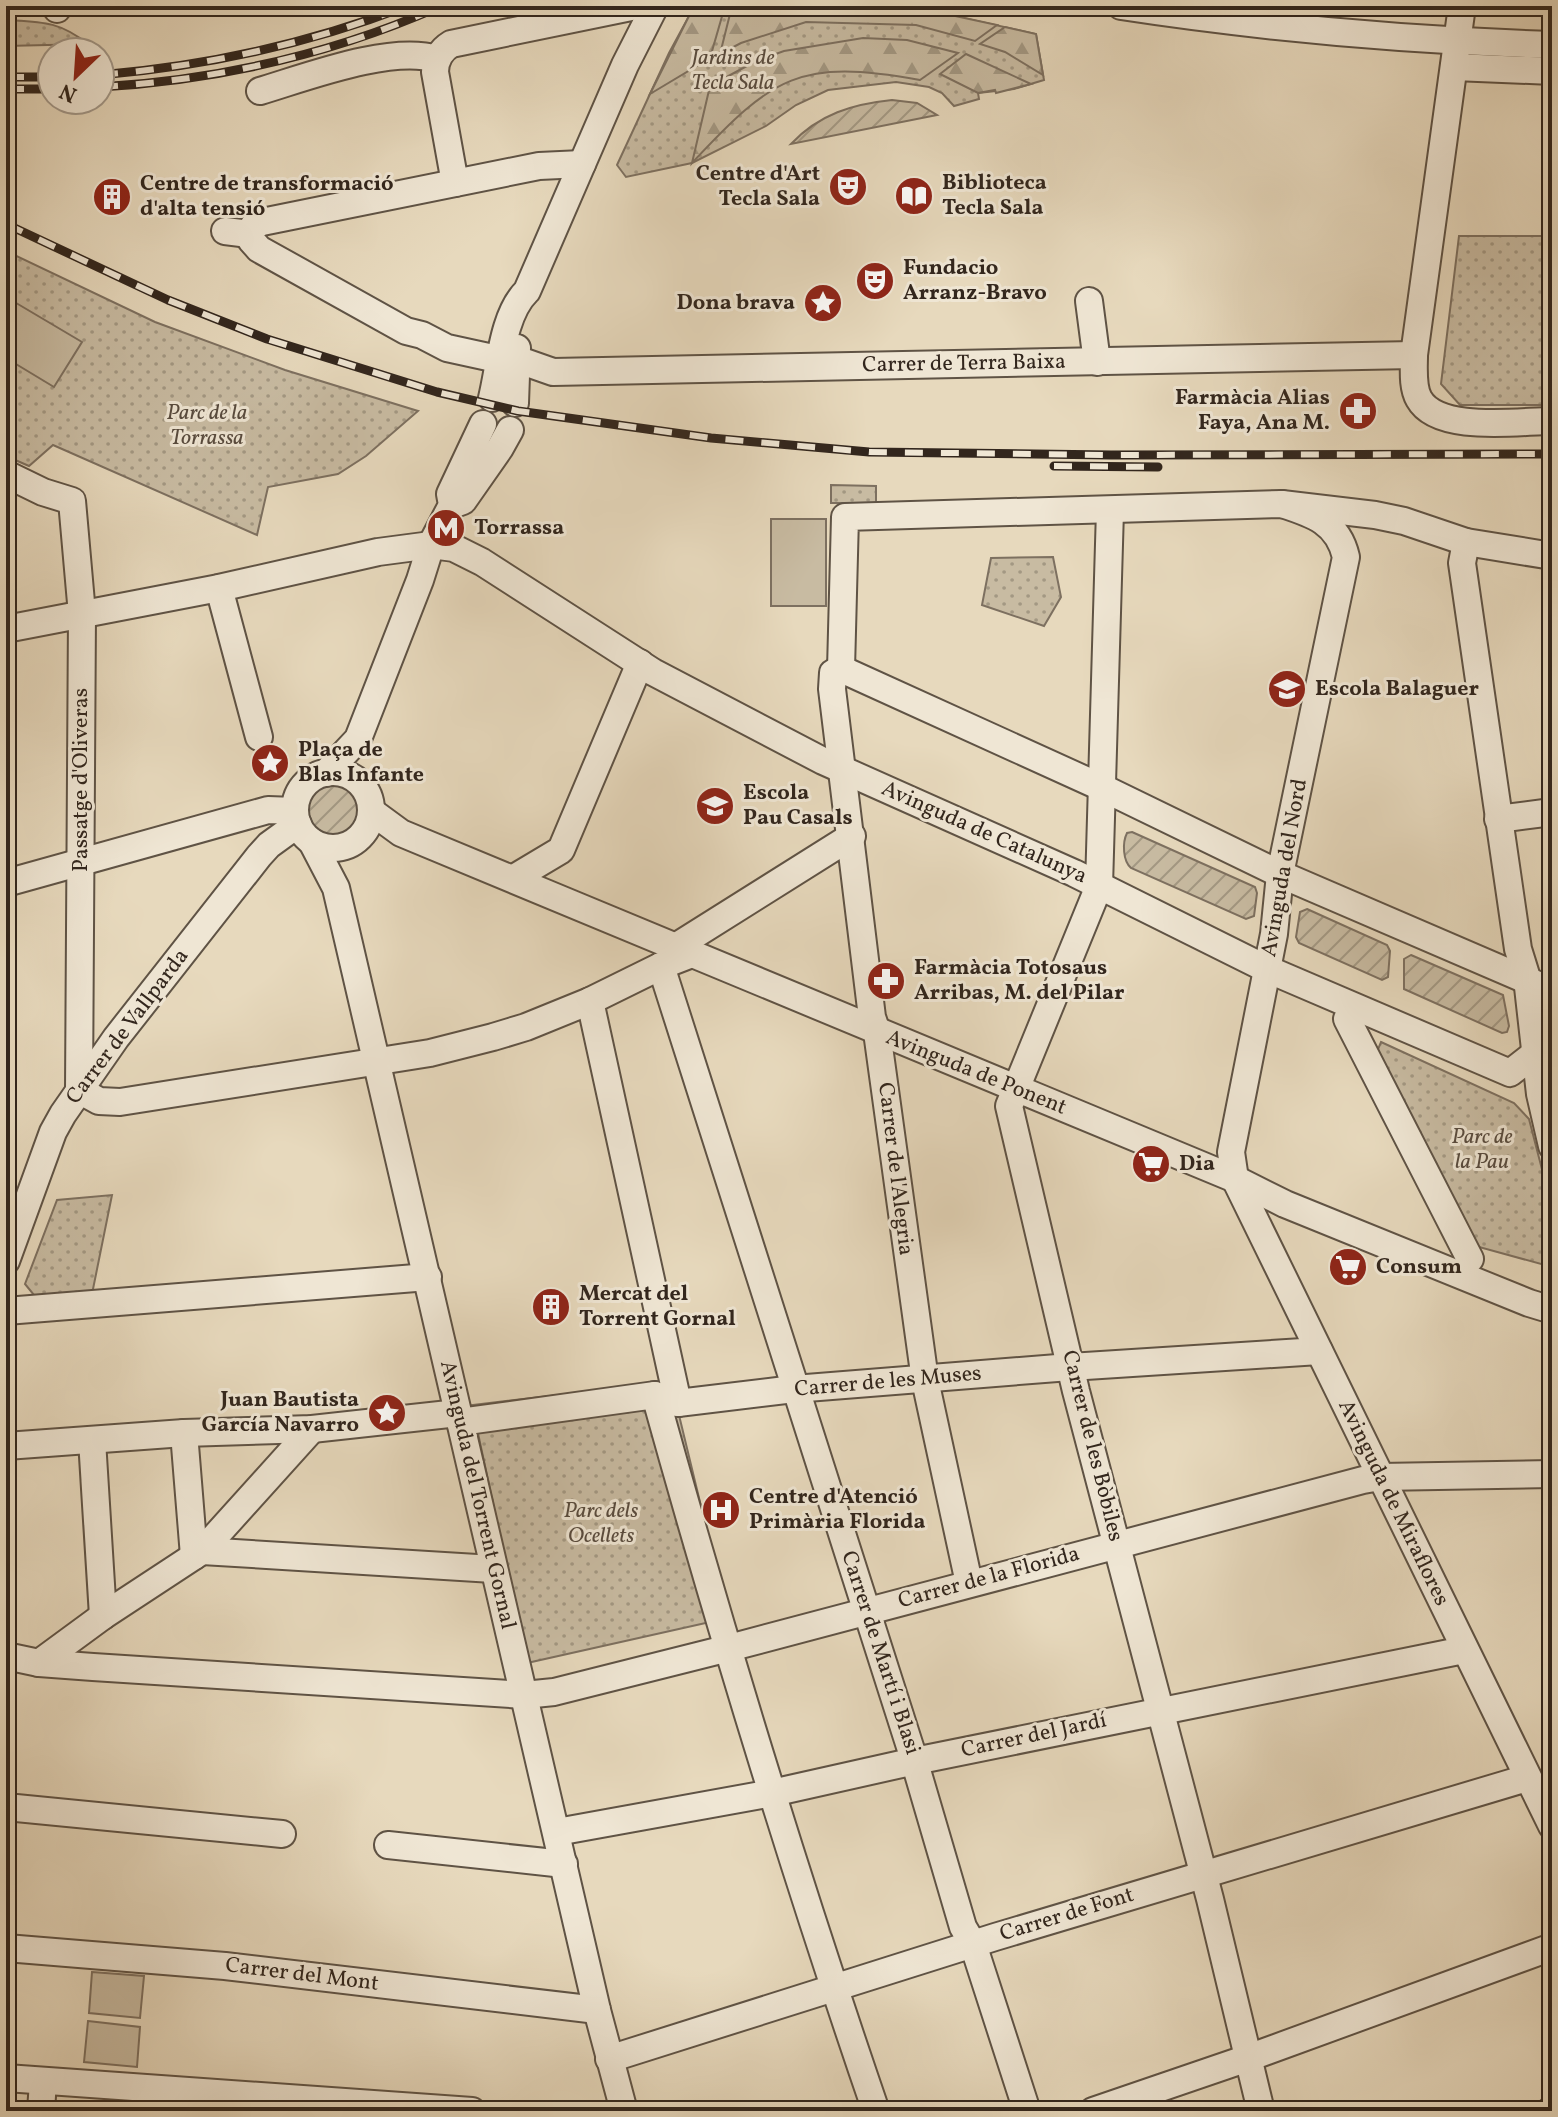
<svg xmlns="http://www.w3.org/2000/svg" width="1558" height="2117" viewBox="0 0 1558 2117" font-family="Vollkorn,serif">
<defs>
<pattern id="grass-dots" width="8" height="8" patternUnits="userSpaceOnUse" patternTransform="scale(2)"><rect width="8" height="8" fill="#c8bba2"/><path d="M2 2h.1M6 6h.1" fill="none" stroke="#a39883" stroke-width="1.8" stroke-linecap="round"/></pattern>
<pattern id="forest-firs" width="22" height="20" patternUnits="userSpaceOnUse" patternTransform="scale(2)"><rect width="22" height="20" fill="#c8bba2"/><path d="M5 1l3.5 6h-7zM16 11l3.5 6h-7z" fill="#a39883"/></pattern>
<pattern id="garden-furrows" width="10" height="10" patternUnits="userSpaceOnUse" patternTransform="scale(2)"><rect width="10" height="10" fill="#c8bba2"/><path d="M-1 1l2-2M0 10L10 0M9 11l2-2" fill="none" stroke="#a39883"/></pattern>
</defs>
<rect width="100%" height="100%" fill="#e7d9bd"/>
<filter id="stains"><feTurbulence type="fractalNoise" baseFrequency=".0025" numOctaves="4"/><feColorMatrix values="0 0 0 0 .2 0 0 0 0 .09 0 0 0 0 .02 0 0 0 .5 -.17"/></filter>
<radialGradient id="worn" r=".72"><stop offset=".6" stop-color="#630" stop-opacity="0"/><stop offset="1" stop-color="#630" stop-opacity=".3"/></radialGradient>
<g fill="url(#grass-dots)" stroke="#7d7060" stroke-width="2">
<path d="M 706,6 L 909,6 L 1036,34 L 1044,80 L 1014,89 L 978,93 L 979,99 L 954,106 L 942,93 L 929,87 L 896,82 L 828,90 L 796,105 L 766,126 L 692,163 L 626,177 L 617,165 L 669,53 L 689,16 L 693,11 Z"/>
<path d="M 6,20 C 42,22 59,21 88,44 L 6,46 Z"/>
<path d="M 1459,236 L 1552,236 L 1552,405 L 1460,405 L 1441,384 Z"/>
<path d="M 6,251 L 155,322 L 285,370 L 418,411 L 366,456 L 338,474 L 268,487 L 257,535 L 53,445 L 29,466 L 6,456 Z"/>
<path d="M 831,485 L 876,486 L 876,503 L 831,503 Z"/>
<path d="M 1053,557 L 1061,597 L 1044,626 L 982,605 L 991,558 Z"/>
<path d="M 1381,1042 L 1514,1103 L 1529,1119 L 1545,1181 L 1552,1215 L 1552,1267 L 1468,1244 L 1376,1054 Z"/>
<path d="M 112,1195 L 92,1294 L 38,1300 L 25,1284 L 57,1200 Z"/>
<path d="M 671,1382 L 728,1618 L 527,1663 L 472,1405 Z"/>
</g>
<g fill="url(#forest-firs)" stroke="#7d7060" stroke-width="2">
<path d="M 706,6 L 725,6 L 710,58 L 650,94 L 689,16 L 693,11 Z"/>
<path d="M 732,6 L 909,6 L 997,25 L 975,41 L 916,25 L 806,22 L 741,43 L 720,54 Z"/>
<path d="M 1005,27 L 1036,34 L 1043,75 L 1005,52 L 980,44 Z"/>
<path d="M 863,38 L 907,40 L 958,53 L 920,80 C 800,58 773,76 692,163 L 710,86 L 756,61 L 784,51 Z"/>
<path d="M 966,54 L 1031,84 L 996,93 L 995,90 L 978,93 L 940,74 Z"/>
</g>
<g fill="url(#garden-furrows)" stroke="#7d7060" stroke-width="2">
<path d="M 892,100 L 917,103 L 937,115 L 791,144 C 819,114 853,104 892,100 Z"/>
<circle cx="332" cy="809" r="26"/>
<path d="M 1132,832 L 1255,887 L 1257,893 L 1254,916 L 1246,919 L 1131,868 C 1123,861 1122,843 1127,833 Z"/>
<path d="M 1307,909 L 1387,945 L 1390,951 L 1388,977 L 1382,980 L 1299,943 L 1296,937 L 1300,912 Z"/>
<path d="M 1411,955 L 1503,995 L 1509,1026 L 1507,1032 L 1502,1033 L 1404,989 L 1404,959 Z"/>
</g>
<g fill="#c8bba2" stroke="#7d7060" stroke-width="2">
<path d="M 6,297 L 82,342 L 54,387 L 6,358 Z"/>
<rect x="771" y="519" width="55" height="87"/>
<path d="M 92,1972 L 144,1976 L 140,2018 L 89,2013 Z"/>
<path d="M 88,2021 L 140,2027 L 137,2067 L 84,2062 Z"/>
</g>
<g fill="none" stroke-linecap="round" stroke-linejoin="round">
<g stroke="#5f5345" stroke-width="30">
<g id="minor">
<path d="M 1121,6 C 1264,28 1408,40 1552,45"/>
<path d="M 1462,6 L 1414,355 C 1414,369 1412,387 1419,399 C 1438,433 1518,421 1552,421"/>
<path d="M 57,9 L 57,6"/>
<path d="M 1454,67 L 1552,71"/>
<path d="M 260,91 C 307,77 390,45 437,59"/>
<path d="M 455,183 L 435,72 C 435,60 441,50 451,44 L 636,6"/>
<path d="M 225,231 L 249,234"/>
<path d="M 249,234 L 254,225 L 262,222 L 539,166 L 582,164"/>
<path d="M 249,234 L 251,240 L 259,249 L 406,331 L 422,335 L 447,348 L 502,360"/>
<path d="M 1089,301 L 1097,362"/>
<path d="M 516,359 L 553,372 L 1414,355"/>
<path d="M 492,398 C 500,365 503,314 527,291 L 625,65 L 655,6"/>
<path d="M 515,403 L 517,348"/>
<path d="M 6,474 L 43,492 L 72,501 L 82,614 L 79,1090 L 99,1101 L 120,1102 L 430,1053 L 493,1037 L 526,1027 L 590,1001 L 661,966 L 692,954"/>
<path d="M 1282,504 C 1313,514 1338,522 1346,557 L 1280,874 L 1274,934 L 1231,1152 L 1235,1179 L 1552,1826"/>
<path d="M 452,505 L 463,501 L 500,448 L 510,430"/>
<path d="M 1110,510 L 1099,886 L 1009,1106 L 1076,1391 L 1210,1899 L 1261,2111"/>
<path d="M 1466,542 L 1462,563 L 1518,949 L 1527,978 L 1540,1094 L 1552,1146"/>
<path d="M 219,588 L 259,737"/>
<path d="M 6,629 L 219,588 L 378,552 L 431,545 L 454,548 L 482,562 L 653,672 L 823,761 L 1074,873 L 1267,969 L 1510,1073 L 1537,1052 L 1552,1053"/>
<path d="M 841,669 L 833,673 L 832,689 L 872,1017 L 877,1032 L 925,1380 L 969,1583"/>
<path d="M 841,669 L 845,517 L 1282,504 L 1375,515 L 1404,521 L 1466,542 L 1552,556"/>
<path d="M 841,669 L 1103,788 L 1280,874 L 1552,991"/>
<circle cx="333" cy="810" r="38"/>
<path d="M 326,773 L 358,739 L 420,580 L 431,545 L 452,505 L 450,494 L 483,424"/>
<path d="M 371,811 L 401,833 L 1235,1179 L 1285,1204 L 1529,1303 L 1552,1310"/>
<path d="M 1498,819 L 1552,812"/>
<path d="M 312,842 L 336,888 L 597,2010 L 624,2111"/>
<path d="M 514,878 L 561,850 L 640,663"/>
<path d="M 6,883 L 268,810 L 295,811"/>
<path d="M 677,946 L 852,836"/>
<path d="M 661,966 L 912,1753 L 963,1927 L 973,1944 L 1027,2111"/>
<path d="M 590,1001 L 678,1403"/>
<path d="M 1347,1019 L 1470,1259"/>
<path d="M 6,1261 L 53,1132 L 63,1114 L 116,1038 L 259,856 L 269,845 L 298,824"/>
<path d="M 6,1311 L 428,1277"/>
<path d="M 655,1395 C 722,1636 795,1875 876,2111"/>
<path d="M 460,1422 L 655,1395 L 678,1403 L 794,1389 L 1070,1367 L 1319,1351"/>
<path d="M 184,1433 L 194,1556"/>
<path d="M 92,1440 L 103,1616"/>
<path d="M 6,1446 L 184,1433 L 312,1429 L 458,1413"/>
<path d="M 202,1551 L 493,1569"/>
<path d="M 6,1656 L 39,1663 L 93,1667 L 524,1695 L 554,1692 L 729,1648 L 1363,1480 L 1380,1477 L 1552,1474"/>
<path d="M 39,1663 L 103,1616 L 202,1551 L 312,1429"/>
<path d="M 6,1807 L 282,1834"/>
<path d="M 557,1832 L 772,1793 L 915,1761 L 1464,1650"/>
<path d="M 388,1845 L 564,1864"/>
<path d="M 6,1948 L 225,1966 L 597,2010"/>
<path d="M 609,2059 L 995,1937 L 1527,1778"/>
<path d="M 6,2078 L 472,2111"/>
<path d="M 41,2111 L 43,2081"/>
<path d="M 1093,2111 L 1248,2058 L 1552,1947"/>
<path d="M 1550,2111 L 1552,2110"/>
</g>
</g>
<use href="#minor" stroke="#efe6d4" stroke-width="26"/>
<g stroke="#32261d" stroke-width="9">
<g id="rail">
<path d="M 100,75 C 206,66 308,44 407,6"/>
<path d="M 6,77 L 52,77"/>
<path d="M 100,87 C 218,80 333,54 441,6"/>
<path d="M 6,89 L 52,89"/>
<path d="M 6,224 L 168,300 L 267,339 L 437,392 L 518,411 L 711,438 L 869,452 L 1111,455 L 1552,454"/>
<path d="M 1054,466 L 1158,467"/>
</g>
</g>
<use href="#rail" stroke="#efe6d4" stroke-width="6" stroke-dasharray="18" stroke-linecap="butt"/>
</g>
<defs>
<g id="theatre-disc" transform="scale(2)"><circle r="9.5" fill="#8f2418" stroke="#efe6d4"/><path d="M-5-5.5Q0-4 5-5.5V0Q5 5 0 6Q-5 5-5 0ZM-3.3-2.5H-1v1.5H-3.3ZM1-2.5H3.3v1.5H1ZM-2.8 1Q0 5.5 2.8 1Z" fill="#fff"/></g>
<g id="library-disc" transform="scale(2)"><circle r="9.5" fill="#8f2418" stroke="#efe6d4"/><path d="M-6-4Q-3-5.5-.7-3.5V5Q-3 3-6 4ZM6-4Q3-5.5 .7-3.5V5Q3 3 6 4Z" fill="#fff"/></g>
<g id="building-disc" transform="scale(2)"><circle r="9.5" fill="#8f2418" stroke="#efe6d4"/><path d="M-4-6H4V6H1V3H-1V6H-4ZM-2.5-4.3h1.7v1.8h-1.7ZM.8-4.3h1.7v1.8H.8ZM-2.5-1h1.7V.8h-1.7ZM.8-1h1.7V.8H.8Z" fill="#fff"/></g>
<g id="sight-disc" transform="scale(2)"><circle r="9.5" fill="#8f2418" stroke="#efe6d4"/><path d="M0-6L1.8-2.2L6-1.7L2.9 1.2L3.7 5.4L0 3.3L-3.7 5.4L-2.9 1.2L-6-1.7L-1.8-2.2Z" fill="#fff"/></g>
<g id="pharmacy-disc" transform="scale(2)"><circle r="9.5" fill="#8f2418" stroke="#efe6d4"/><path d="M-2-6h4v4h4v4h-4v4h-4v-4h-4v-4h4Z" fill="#fff"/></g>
<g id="metro-disc" transform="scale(2)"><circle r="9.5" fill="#8f2418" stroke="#efe6d4"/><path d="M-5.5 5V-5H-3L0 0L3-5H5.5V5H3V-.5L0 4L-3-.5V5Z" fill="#fff"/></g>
<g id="school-disc" transform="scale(2)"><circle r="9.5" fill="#8f2418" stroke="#efe6d4"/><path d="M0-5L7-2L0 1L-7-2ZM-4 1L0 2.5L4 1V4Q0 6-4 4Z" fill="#fff"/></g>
<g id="supermarket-disc" transform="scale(2)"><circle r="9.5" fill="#8f2418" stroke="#efe6d4"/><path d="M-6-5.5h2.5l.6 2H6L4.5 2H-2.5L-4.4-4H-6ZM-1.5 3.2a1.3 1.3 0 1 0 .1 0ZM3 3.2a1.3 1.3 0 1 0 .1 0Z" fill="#fff"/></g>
<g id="hospital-disc" transform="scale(2)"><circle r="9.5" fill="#8f2418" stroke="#efe6d4"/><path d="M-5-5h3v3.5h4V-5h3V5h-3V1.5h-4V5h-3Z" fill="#fff"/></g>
</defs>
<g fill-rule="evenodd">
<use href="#theatre-disc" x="848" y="187"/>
<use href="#library-disc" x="914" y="196"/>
<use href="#building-disc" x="112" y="197"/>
<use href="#theatre-disc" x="875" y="281"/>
<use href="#sight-disc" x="823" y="303"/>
<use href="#pharmacy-disc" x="1358" y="411"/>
<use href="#metro-disc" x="446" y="528"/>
<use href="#school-disc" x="1287" y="689"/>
<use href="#sight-disc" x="270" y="763"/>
<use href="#school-disc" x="715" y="806"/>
<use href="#pharmacy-disc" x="886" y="981"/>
<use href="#supermarket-disc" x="1151" y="1164"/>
<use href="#supermarket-disc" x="1348" y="1267"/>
<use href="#building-disc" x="551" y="1307"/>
<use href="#sight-disc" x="387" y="1413"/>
<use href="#hospital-disc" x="721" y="1510"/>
</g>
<g text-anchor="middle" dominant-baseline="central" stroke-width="6" stroke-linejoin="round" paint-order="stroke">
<g font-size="22" font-style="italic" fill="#584b3e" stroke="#efe6d4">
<text x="733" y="58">Jardins de<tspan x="733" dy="25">Tecla Sala</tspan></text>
<text x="207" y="413">Parc de la<tspan x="207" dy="25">Torrassa</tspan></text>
<text x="1482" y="1137">Parc de<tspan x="1482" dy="25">la Pau</tspan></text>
<text x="601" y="1511">Parc dels<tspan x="601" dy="25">Ocellets</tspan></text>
</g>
<g font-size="22" font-weight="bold" fill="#32261d" stroke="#efe6d4" text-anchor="start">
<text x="820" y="174" text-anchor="end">Centre d'Art<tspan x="820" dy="25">Tecla Sala</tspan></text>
<text x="942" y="183">Biblioteca<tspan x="942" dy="25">Tecla Sala</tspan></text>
<text x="140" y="184">Centre de transformació<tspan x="140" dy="25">d'alta tensió</tspan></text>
<text x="903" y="268">Fundacio<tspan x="903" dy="25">Arranz-Bravo</tspan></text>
<text x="795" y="303" text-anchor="end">Dona brava</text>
<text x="1330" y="398" text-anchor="end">Farmàcia Alias<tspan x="1330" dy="25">Faya, Ana M.</tspan></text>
<text x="474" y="528">Torrassa</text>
<text x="1315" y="689">Escola Balaguer</text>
<text x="298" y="750">Plaça de<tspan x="298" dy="25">Blas Infante</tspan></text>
<text x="743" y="793">Escola<tspan x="743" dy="25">Pau Casals</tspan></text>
<text x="914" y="968">Farmàcia Totosaus<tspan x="914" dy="25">Arribas, M. del Pilar</tspan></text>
<text x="1179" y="1164">Dia</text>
<text x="1376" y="1267">Consum</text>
<text x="579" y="1294">Mercat del<tspan x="579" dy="25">Torrent Gornal</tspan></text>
<text x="359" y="1400" text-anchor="end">Juan Bautista<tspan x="359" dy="25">García Navarro</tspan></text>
<text x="749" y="1497">Centre d'Atenció<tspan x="749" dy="25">Primària Florida</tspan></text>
</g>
<g font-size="22" fill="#32261d" stroke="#efe6d4">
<text transform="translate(964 364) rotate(-1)">Carrer de Terra Baixa</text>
<text transform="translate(81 780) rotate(-90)">Passatge d'Oliveras</text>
<text transform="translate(984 833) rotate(24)">Avinguda de Catalunya</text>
<text transform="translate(1285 868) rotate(-80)">Avinguda del Nord</text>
<text transform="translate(128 1027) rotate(-53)">Carrer de Vallparda</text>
<text transform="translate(976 1073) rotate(22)">Avinguda de Ponent</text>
<text transform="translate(895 1169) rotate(83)">Carrer de l'Alegria</text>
<text transform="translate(888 1382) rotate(-5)">Carrer de les Muses</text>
<text transform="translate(1092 1446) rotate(76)">Carrer de les Bòbiles</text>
<text transform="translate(477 1495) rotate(77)">Avinguda del Torrent Gornal</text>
<text transform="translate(1393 1503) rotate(64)">Avinguda de Miraflores</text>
<text transform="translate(989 1578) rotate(-15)">Carrer de la Florida</text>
<text transform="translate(880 1653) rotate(72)">Carrer de Martí i Blasi</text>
<text transform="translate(1034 1736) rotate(-12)">Carrer del Jardí</text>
<text transform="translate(1067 1915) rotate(-17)">Carrer de Font</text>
<text transform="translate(302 1975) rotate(7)">Carrer del Mont</text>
</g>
</g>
<rect width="1558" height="2117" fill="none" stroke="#e7d9bd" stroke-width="32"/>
<rect x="8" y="8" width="1542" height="2101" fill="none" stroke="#32261d" stroke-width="4"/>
<rect x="16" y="16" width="1526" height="2085" fill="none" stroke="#32261d" stroke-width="2"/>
<g transform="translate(76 76) rotate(205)"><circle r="38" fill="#efe6d4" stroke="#a3998b" stroke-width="2"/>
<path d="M0-6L14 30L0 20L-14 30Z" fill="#8f2418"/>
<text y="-12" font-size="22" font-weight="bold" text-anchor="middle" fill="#32261d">N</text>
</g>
<rect width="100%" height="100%" filter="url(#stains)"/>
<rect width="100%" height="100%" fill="url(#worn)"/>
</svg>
